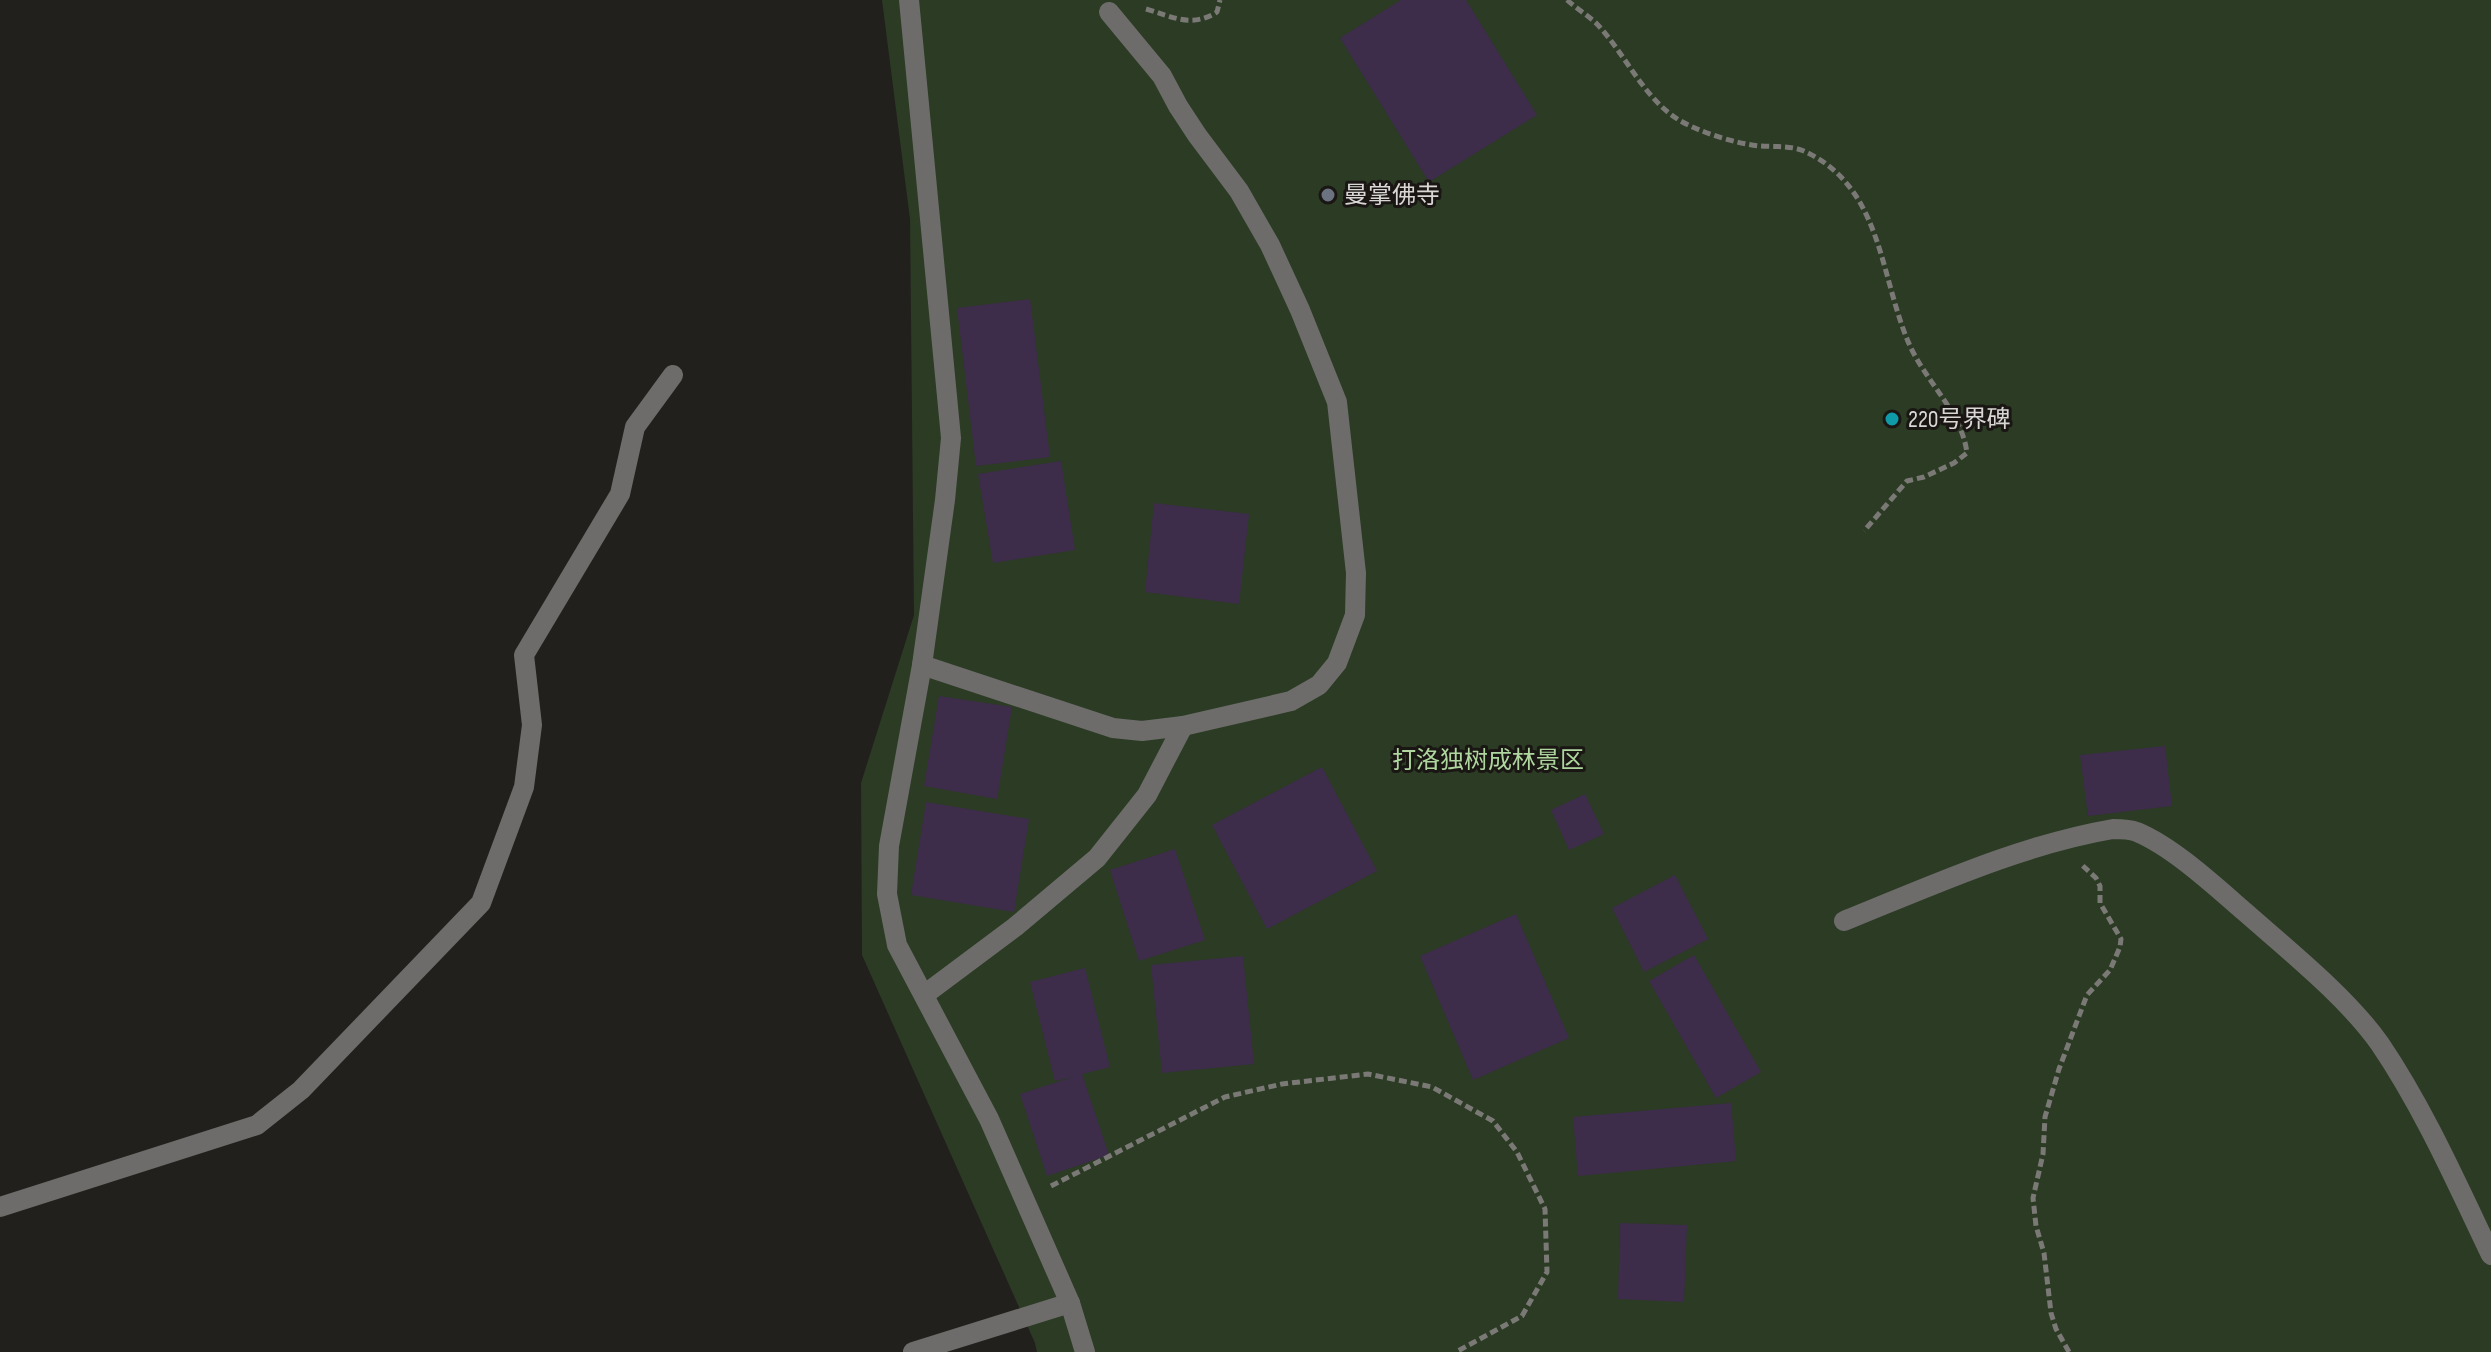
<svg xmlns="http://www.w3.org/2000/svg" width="2491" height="1352" viewBox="0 0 2491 1352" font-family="'Sofia Sans Condensed','Noto Sans SC',sans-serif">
<rect width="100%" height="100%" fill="#22201c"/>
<path fill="#2b3b24" d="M 882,0 L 2491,0 L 2491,1352 L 1037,1352 L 1035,1343 L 862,955 L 861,783 L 914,615 L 910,219 Z"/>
<g fill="#3d2c4a">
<path d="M 1401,0 L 1466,0 L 1537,115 L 1429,182 L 1340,38 Z"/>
<path d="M 1030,299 L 1050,457 L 976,466 L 957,308 Z"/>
<path d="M 1061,461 L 1075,550 L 993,563 L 978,474 Z"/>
<path d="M 1154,503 L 1249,514 L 1239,604 L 1145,592 Z"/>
<path d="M 939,696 L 1012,707 L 997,799 L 924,786 Z"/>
<path d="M 2165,746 L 2172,806 L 2088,816 L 2080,755 Z"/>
<path d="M 1322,767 L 1377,871 L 1267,929 L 1212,825 Z"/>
<path d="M 1585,794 L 1604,834 L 1569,850 L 1551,810 Z"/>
<path d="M 926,802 L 1029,819 L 1014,912 L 911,895 Z"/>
<path d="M 1175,849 L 1205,940 L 1139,961 L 1110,870 Z"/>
<path d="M 1675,875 L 1708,939 L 1644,972 L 1612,908 Z"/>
<path d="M 1516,914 L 1569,1038 L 1473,1080 L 1420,956 Z"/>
<path d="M 1694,955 L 1761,1072 L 1716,1098 L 1649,981 Z"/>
<path d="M 1243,956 L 1254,1064 L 1162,1073 L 1151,965 Z"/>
<path d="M 1085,968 L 1110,1067 L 1082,1074 L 1109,1155 L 1047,1176 L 1020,1094 L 1073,1077 L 1055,1081 L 1030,982 Z"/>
<path d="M 1731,1103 L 1736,1161 L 1578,1176 L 1573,1117 Z"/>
<path d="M 1620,1223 L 1687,1225 L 1684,1302 L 1618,1299 Z"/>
</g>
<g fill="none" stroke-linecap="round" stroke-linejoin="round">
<g stroke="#7b7976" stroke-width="5" stroke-dasharray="8 4" stroke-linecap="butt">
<path d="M 1567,0 C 1576,8 1587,15 1596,23 C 1625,53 1643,98 1679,120 C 1699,132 1737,144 1760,146 C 1777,147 1793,145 1808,153 C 1883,190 1880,279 1910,346 C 1927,383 1962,413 1967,453 L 1954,463 L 1924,477 L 1907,481 L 1864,531"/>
<path d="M 1146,9 C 1173,17 1192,28 1217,12 L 1220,0"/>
<path d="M 1051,1186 L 1225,1097 L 1282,1084 L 1368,1074 L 1432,1087 L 1493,1121 L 1517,1152 L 1545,1209 L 1547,1272 L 1522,1316 L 1456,1352"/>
<path d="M 2069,1352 L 2056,1329 L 2051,1313 L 2044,1253 L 2036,1226 L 2033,1198 L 2043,1154 L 2045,1117 L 2059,1069 L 2087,995 L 2110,970 L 2120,947 L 2121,939 L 2100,903 L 2100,886 L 2096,878 L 2082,865"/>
</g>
<g stroke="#6d6c6a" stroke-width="20">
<path d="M 909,0 L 951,438 L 945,500 L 922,665 L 889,846 L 887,894 L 897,945 L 989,1119 L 1070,1303 L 1085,1352"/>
<path d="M 922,665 L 1113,728 L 1142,731 L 1183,726 L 1291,701 L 1319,685 L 1337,663 L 1355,615 L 1356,573 L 1337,402 L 1300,310 L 1270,245 L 1239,191 L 1197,135 L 1178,106 L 1162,76 L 1109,12"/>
<path d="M 1844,921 C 1931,886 2020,845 2113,829 C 2122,829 2129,829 2137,832 C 2173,847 2215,886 2245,912 C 2288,950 2347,997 2380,1044 C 2424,1109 2457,1184 2491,1255"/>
<path d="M 924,995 L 1015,927 L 1097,858 L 1147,795 L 1183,726"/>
<path d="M 0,1207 L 257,1125 L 301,1090 L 481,903 L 524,787 L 532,725 L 524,655 L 620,494 L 635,427 L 673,375"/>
<path d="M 913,1352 L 1070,1303"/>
</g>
</g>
<circle fill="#6b7280" stroke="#191613" stroke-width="3" cx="1328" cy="195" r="8"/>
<circle fill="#0f9aa8" stroke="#191613" stroke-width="3" cx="1892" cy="419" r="8"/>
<g text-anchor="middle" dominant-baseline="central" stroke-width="6" stroke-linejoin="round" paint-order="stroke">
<g font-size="24" fill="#d9d7d5" stroke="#191613" text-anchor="start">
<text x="1344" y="195">曼掌佛寺</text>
<text x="1908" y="419">220号界碑</text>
</g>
<g font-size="24" fill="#afd69f" stroke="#191613">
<text x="1488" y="760">打洛独树成林景区</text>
</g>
</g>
</svg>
